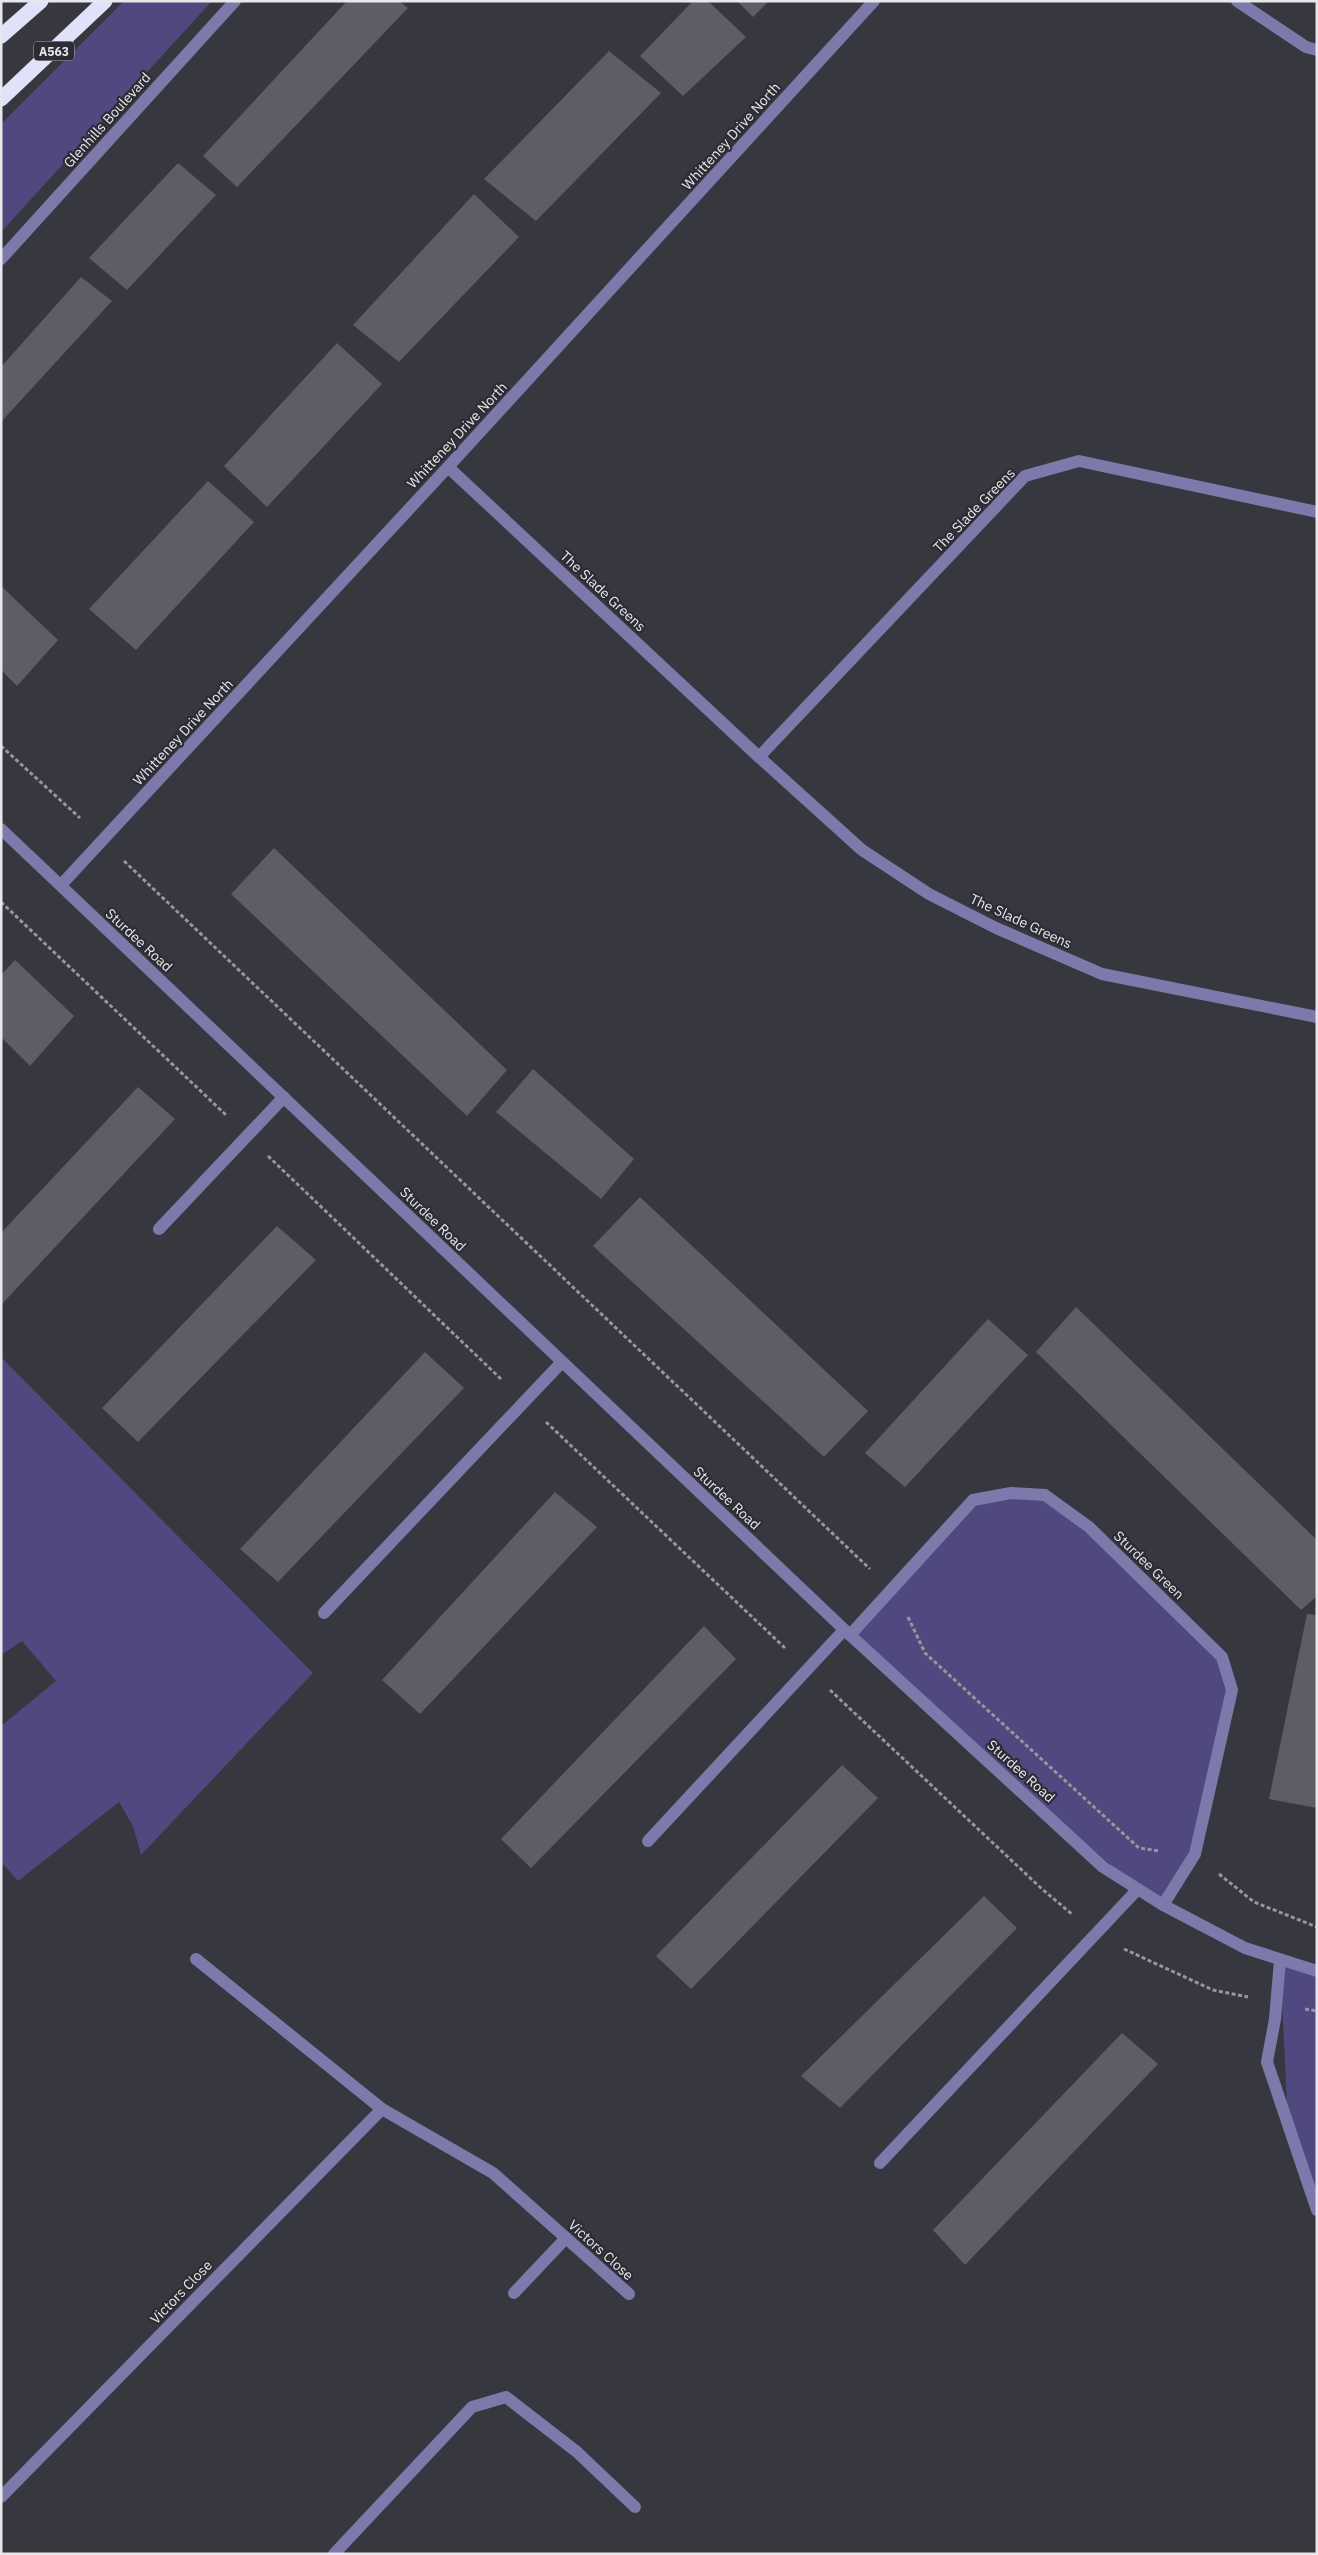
<svg xmlns="http://www.w3.org/2000/svg" width="1318" height="2555" viewBox="0 0 1318 2555" font-family="'IBM Plex Sans',sans-serif">
<rect width="100%" height="100%" fill="#37373f"/>
<g fill="#4f497f">
<path d="M 124,1 L 212,1 L 1,232 L 1,124 Z"/>
<path d="M 1,1357 L 313,1673 L 141,1855 L 133,1826 L 119,1802 L 18,1881 L 1,1862 L 1,1726 L 56,1681 L 22,1641 L 1,1655 Z"/>
<path d="M 1045,1495 L 1222,1657 L 1232,1690 L 1195,1854 L 1163,1905 L 1138,1889 L 850,1635 L 973,1500 Z"/>
<path d="M 1280,1960 L 1317,1973 L 1317,2204 L 1288,2125 Z"/>
</g>
<g fill="#5e5d66">
<path d="M 347,1 L 399,1 L 408,8 L 237,187 L 203,156 Z"/>
<path d="M 693,1 L 708,1 L 746,37 L 683,96 L 640,56 Z"/>
<path d="M 737,1 L 769,1 L 753,17 Z"/>
<path d="M 609,51 L 661,93 L 536,221 L 484,179 Z"/>
<path d="M 178,163 L 216,195 L 127,290 L 89,258 Z"/>
<path d="M 474,194 L 519,237 L 399,362 L 353,325 Z"/>
<path d="M 81,277 L 112,301 L 1,422 L 1,367 Z"/>
<path d="M 337,343 L 382,384 L 267,507 L 224,466 Z"/>
<path d="M 208,481 L 254,522 L 136,650 L 89,609 Z"/>
<path d="M 1,586 L 58,640 L 17,686 L 1,670 Z"/>
<path d="M 274,848 L 507,1070 L 467,1116 L 231,894 Z"/>
<path d="M 15,960 L 74,1016 L 30,1066 L 1,1037 L 1,975 Z"/>
<path d="M 533,1069 L 634,1159 L 601,1199 L 496,1112 Z"/>
<path d="M 138,1087 L 175,1119 L 1,1305 L 1,1233 Z"/>
<path d="M 640,1197 L 868,1411 L 824,1457 L 593,1246 Z"/>
<path d="M 277,1226 L 316,1260 L 138,1442 L 102,1408 Z"/>
<path d="M 1076,1307 L 1317,1540 L 1317,1596 L 1301,1610 L 1036,1352 Z"/>
<path d="M 988,1319 L 1028,1355 L 905,1487 L 865,1453 Z"/>
<path d="M 425,1352 L 464,1388 L 278,1582 L 240,1549 Z"/>
<path d="M 555,1492 L 597,1527 L 420,1714 L 382,1680 Z"/>
<path d="M 1307,1614 L 1317,1615 L 1317,1808 L 1269,1799 Z"/>
<path d="M 704,1626 L 736,1659 L 531,1868 L 501,1839 Z"/>
<path d="M 842,1765 L 878,1798 L 691,1989 L 656,1956 Z"/>
<path d="M 984,1896 L 1017,1928 L 840,2108 L 801,2076 Z"/>
<path d="M 1122,2033 L 1158,2064 L 965,2265 L 933,2230 Z"/>
</g>
<g fill="none" stroke-linecap="round" stroke-linejoin="round">
<g stroke="#96969c" stroke-width="3" stroke-dasharray="4 2.5" stroke-linecap="butt">
<path d="M 1,746 L 80,818"/>
<path d="M 124,861 L 870,1569"/>
<path d="M 1,902 L 226,1115"/>
<path d="M 268,1156 L 502,1380"/>
<path d="M 546,1422 L 785,1648"/>
<path d="M 908,1617 L 925,1653 L 1139,1848 L 1160,1851"/>
<path d="M 830,1690 L 1042,1889 L 1073,1915"/>
<path d="M 1219,1874 L 1254,1902 L 1317,1927"/>
<path d="M 1124,1949 L 1213,1990 L 1248,1997"/>
<path d="M 1305,2009 L 1317,2011"/>
</g>
<g stroke="#7d79ab" stroke-width="12">
<path d="M 1237,1 L 1306,47 L 1317,50"/>
<path d="M 1,259 L 235,1"/>
<path d="M 448,467 L 759,757 L 862,850 L 929,894 L 996,928 L 1102,974 L 1317,1017"/>
<path d="M 759,757 L 1025,476 L 1079,461 L 1317,512"/>
<path d="M 1,829 L 850,1635 L 1103,1867 L 1163,1905 L 1245,1948 L 1317,1971"/>
<path d="M 61,885 L 448,467 L 874,1"/>
<path d="M 159,1229 L 284,1097"/>
<path d="M 324,1613 L 562,1362"/>
<path d="M 850,1635 L 973,1500 L 1011,1493 L 1045,1495 L 1089,1527 L 1222,1657 L 1232,1690 L 1195,1854 L 1163,1905"/>
<path d="M 648,1841 L 844,1630"/>
<path d="M 196,1959 L 382,2109 L 493,2173 L 629,2294"/>
<path d="M 1280,1960 L 1275,2019 L 1267,2062 L 1317,2210"/>
<path d="M 880,2163 L 1138,1889"/>
<path d="M 514,2293 L 566,2238"/>
<path d="M 1,2497 L 382,2109"/>
<path d="M 334,2554 L 472,2407 L 506,2397 L 577,2452 L 635,2507"/>
</g>
<g stroke="#e2e1fa" stroke-width="15">
<path d="M 1,36 L 41,1"/>
<path d="M 1,99 L 105,1"/>
</g>
</g>
<g text-anchor="middle" dominant-baseline="central" stroke-width="4.5" stroke-linejoin="round" paint-order="stroke">
<rect fill="#2d2c34" stroke="#afafb5" stroke-width="1" x="34" y="41.5" width="40" height="19" rx="4"/>
<g font-size="12" font-weight="bold" fill="#e7e7ec">
<text x="54" y="51">A563</text>
</g>
<g font-size="14" fill="#e7e7ec" stroke="#2d2c34">
<text transform="translate(107 120) rotate(-48)">Glenhills Boulevard</text>
<text transform="translate(731 136) rotate(-48)">Whitteney Drive North</text>
<text transform="translate(457 435) rotate(-47)">Whitteney Drive North</text>
<text transform="translate(974 510) rotate(-46)">The Slade Greens</text>
<text transform="translate(603 591) rotate(43)">The Slade Greens</text>
<text transform="translate(183 732) rotate(-47)">Whitteney Drive North</text>
<text transform="translate(1021 921) rotate(25)">The Slade Greens</text>
<text transform="translate(139 940) rotate(43)">Sturdee Road</text>
<text transform="translate(433 1219) rotate(44)">Sturdee Road</text>
<text transform="translate(727 1498) rotate(43)">Sturdee Road</text>
<text transform="translate(1149 1565) rotate(44)">Sturdee Green</text>
<text transform="translate(1021 1771) rotate(42)">Sturdee Road</text>
<text transform="translate(601 2250) rotate(42)">Victors Close</text>
<text transform="translate(181 2292) rotate(-46)">Victors Close</text>
</g>
</g>
<rect width="1318" height="2555" fill="none" stroke="#e7e7ec" stroke-width="5"/>
</svg>
